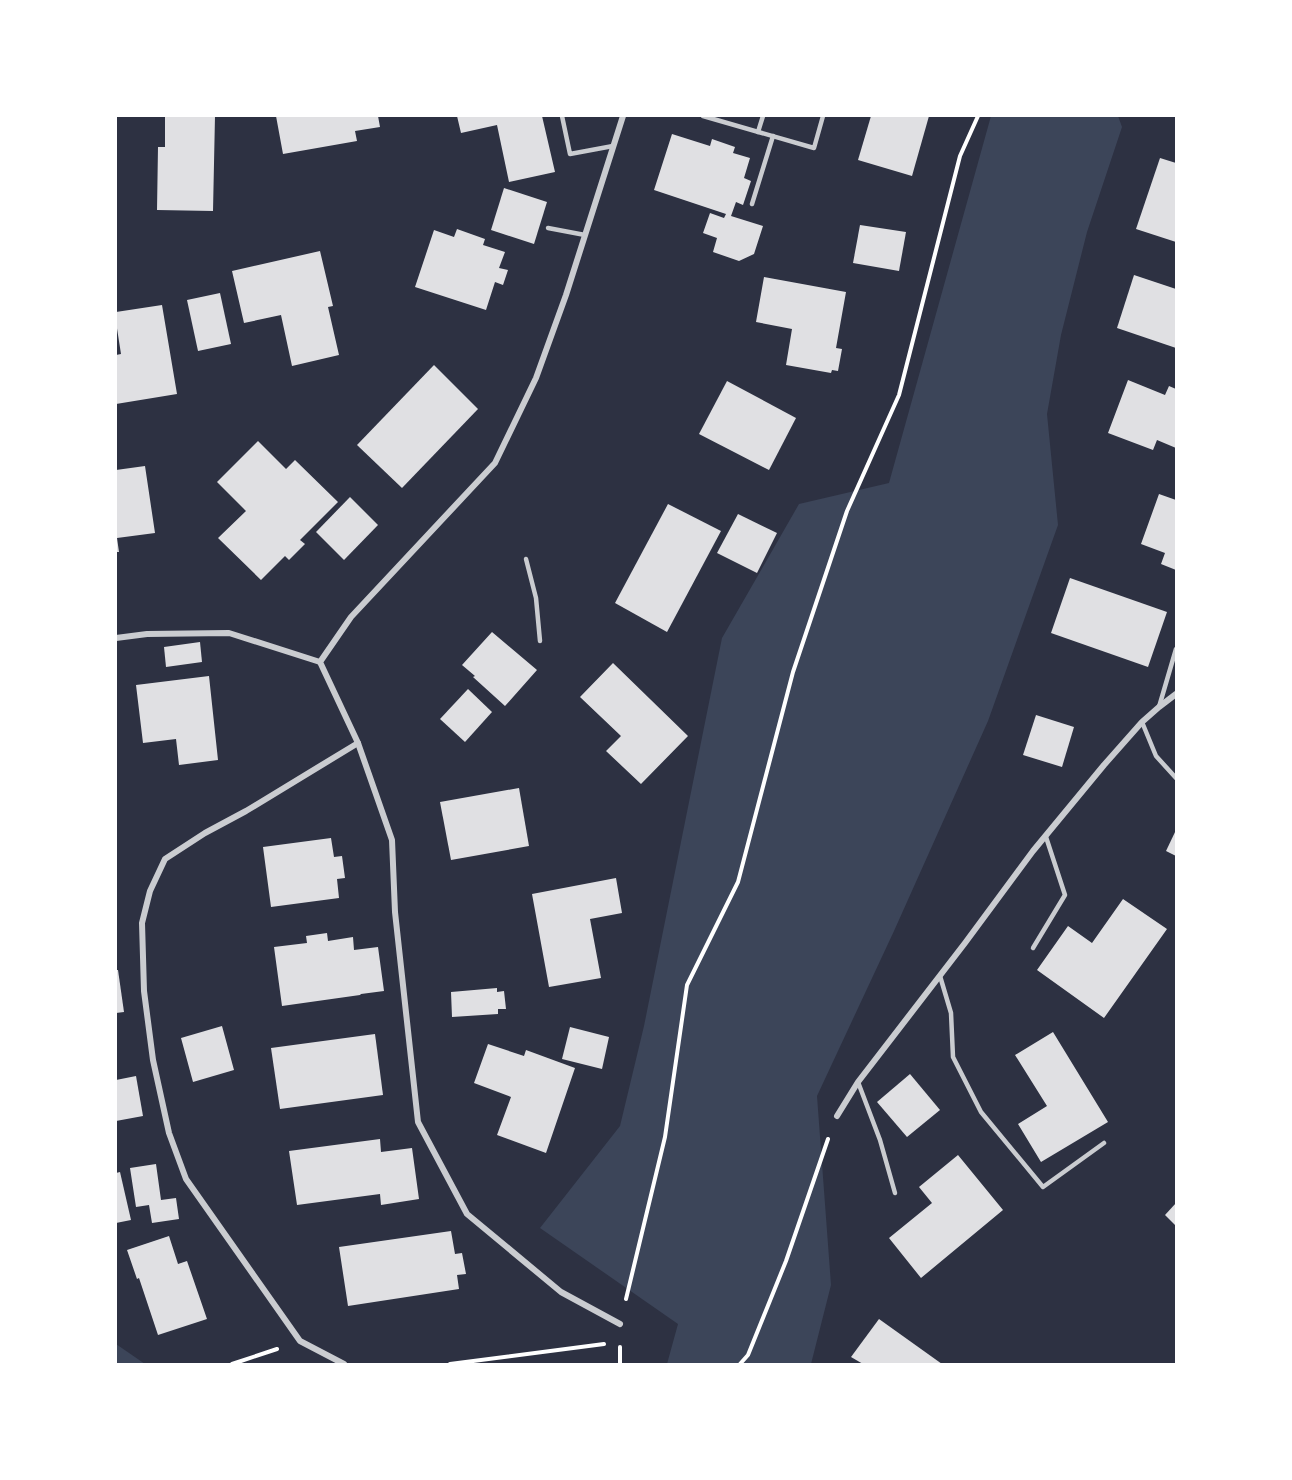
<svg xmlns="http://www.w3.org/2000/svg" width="1292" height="1480" viewBox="0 0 1292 1480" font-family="Inter,sans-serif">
<rect width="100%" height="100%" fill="#2d3142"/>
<g fill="#3c4559">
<path d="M 991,116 L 1118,116 L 1122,127 L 1087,232 L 1061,335 L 1047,414 L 1058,525 L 988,721 L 894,931 L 817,1096 L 831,1285 L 811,1364 L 667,1364 L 678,1324 L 540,1228 L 620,1126 L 644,1026 L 722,638 L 799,504 L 889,483 Z"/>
<path d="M 116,1344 L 145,1364 L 116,1364 Z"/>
</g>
<g fill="#e0e0e3">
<path d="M 165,116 L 215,116 L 213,211 L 157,210 L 158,147 L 165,147 Z"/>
<path d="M 276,116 L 378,116 L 380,127 L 355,131 L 357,141 L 283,154 Z"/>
<path d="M 457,116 L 542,116 L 555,172 L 509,182 L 497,125 L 461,133 Z"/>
<path d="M 871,116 L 929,116 L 912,176 L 858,160 Z"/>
<path d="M 672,134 L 710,146 L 712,139 L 735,147 L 733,153 L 750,158 L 744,178 L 751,181 L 743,205 L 736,202 L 731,216 L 763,226 L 754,254 L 739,261 L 713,252 L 717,238 L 703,233 L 710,213 L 724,218 L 726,214 L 654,190 Z"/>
<path d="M 1160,158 L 1176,163 L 1176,242 L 1136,229 Z"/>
<path d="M 504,188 L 547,202 L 534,244 L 491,230 Z"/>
<path d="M 860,225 L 906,232 L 899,271 L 853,263 Z"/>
<path d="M 457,229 L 485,239 L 483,245 L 505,252 L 499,268 L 508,270 L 503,285 L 495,282 L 486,310 L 415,287 L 434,230 L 454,237 Z"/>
<path d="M 320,251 L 333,306 L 328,307 L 339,355 L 292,366 L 281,315 L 244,323 L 232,271 Z"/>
<path d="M 1134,275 L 1176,289 L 1176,348 L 1117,328 Z"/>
<path d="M 764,277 L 846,292 L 836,348 L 842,349 L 838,371 L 832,370 L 831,373 L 786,365 L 792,329 L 756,322 Z"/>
<path d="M 220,293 L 231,344 L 198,351 L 187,300 Z"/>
<path d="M 162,305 L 177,394 L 116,404 L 116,355 L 121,354 L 116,322 L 116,312 Z"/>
<path d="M 434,365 L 478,409 L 402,488 L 357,445 Z"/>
<path d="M 1128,380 L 1165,395 L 1169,386 L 1176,389 L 1176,448 L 1157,440 L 1153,450 L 1108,433 Z"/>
<path d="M 727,381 L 796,418 L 769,470 L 699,434 Z"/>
<path d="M 258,441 L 286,469 L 295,460 L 338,502 L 300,540 L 305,544 L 289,560 L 285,556 L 261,580 L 218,538 L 246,511 L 217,482 Z"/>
<path d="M 145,466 L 155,533 L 117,538 L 119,552 L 116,552 L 116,470 Z"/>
<path d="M 1159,494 L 1176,500 L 1176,570 L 1161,564 L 1165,553 L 1141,544 Z"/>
<path d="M 350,497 L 378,525 L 344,560 L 316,532 Z"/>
<path d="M 668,504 L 721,531 L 667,632 L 615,603 Z"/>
<path d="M 738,514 L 777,533 L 757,573 L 717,553 Z"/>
<path d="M 1070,578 L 1167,612 L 1148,667 L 1051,633 Z"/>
<path d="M 492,632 L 537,670 L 505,706 L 473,677 L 475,676 L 462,665 Z"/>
<path d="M 200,642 L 202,662 L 166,667 L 164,647 Z"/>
<path d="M 613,663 L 688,736 L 641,784 L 606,751 L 621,736 L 580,697 Z"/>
<path d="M 209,676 L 218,760 L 179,765 L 176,739 L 143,743 L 136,685 Z"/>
<path d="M 468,689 L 492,712 L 465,742 L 440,719 Z"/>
<path d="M 1036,715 L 1074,727 L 1062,767 L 1023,755 Z"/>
<path d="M 519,788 L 529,846 L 451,860 L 440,802 Z"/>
<path d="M 1176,830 L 1176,856 L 1166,851 Z"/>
<path d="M 331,838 L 334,857 L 342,856 L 345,878 L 337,879 L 339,898 L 271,907 L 263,847 Z"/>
<path d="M 616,878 L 622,913 L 590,919 L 601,978 L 549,987 L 532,894 Z"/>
<path d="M 1123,899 L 1167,929 L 1104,1018 L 1037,970 L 1068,926 L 1092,943 Z"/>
<path d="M 327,933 L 328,941 L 353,937 L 354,950 L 378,947 L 384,991 L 361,994 L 360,995 L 282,1006 L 274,947 L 307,943 L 306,936 Z"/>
<path d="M 116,970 L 118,970 L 124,1012 L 116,1013 Z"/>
<path d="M 497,988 L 497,992 L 504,991 L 506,1009 L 498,1009 L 498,1014 L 452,1017 L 451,992 Z"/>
<path d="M 222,1026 L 234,1070 L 193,1082 L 181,1038 Z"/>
<path d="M 570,1027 L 609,1037 L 602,1069 L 562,1059 Z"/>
<path d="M 1053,1032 L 1108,1122 L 1041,1162 L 1018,1124 L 1047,1106 L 1015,1055 Z"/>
<path d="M 375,1034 L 383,1095 L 280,1109 L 271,1048 Z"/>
<path d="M 488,1044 L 524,1056 L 526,1050 L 575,1068 L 546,1153 L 497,1135 L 511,1097 L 474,1083 Z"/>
<path d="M 910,1074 L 940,1110 L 907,1137 L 877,1102 Z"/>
<path d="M 136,1076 L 143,1116 L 116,1121 L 116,1080 Z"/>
<path d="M 380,1139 L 381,1152 L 412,1148 L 419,1199 L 381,1205 L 380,1194 L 297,1205 L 289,1151 Z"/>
<path d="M 958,1155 L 1003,1210 L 921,1278 L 889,1238 L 932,1203 L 919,1187 Z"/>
<path d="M 156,1164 L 161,1200 L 176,1198 L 179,1219 L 152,1223 L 149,1205 L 136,1207 L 130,1168 Z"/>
<path d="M 120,1172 L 131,1220 L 116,1223 L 116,1173 Z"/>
<path d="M 1176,1203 L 1176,1226 L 1165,1215 Z"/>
<path d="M 451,1231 L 455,1254 L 462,1253 L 466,1274 L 457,1275 L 459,1289 L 348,1306 L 339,1247 Z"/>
<path d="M 169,1236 L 178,1264 L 187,1261 L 207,1319 L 158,1335 L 139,1278 L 137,1279 L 127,1250 Z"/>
<path d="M 879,1319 L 942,1364 L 863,1364 L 851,1357 Z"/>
</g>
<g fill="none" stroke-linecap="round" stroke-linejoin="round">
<g stroke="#fff" stroke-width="4">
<path d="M 626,1299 L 665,1137 L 687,985 L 738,882 L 793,672 L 847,511 L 899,395 L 960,156 L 978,116"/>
<path d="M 620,1347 L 620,1364"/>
<path d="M 232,1364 L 277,1349"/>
<path d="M 450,1364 L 604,1344"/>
<path d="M 740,1364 L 748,1355 L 786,1261 L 828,1139"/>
</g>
<g stroke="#caccd0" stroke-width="4.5">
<path d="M 562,116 L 570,154 L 613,146"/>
<path d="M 703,116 L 814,148 L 823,116"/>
<path d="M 758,132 L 763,116"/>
<path d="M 752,204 L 773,136"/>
<path d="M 548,228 L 585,235"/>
<path d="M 526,559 L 536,598 L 540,641"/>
<path d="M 1159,707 L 1176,649"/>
<path d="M 1142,722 L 1156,756 L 1176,778"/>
<path d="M 1033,948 L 1065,895 L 1046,837"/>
<path d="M 940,976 L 951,1013 L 953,1057 L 981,1112 L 1043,1187 L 1104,1143"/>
<path d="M 858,1082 L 880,1140 L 895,1193"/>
</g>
<g stroke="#caccd0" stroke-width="6">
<path d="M 116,638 L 147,634 L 229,633 L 320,662"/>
<path d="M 837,1116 L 858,1082 L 965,943 L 1033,851 L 1104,765 L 1142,722 L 1159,707 L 1176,694"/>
<path d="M 620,1324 L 561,1292 L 467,1214 L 418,1122 L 395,912 L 392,840 L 358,743 L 320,662 L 351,617 L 495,463 L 536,378 L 566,295 L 623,116"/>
<path d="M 344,1364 L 300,1341 L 186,1179 L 169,1133 L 153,1060 L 144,991 L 142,923 L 150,891 L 165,859 L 205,833 L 246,811 L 358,743"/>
</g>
</g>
<rect width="1292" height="1480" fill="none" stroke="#ffffff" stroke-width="234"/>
</svg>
